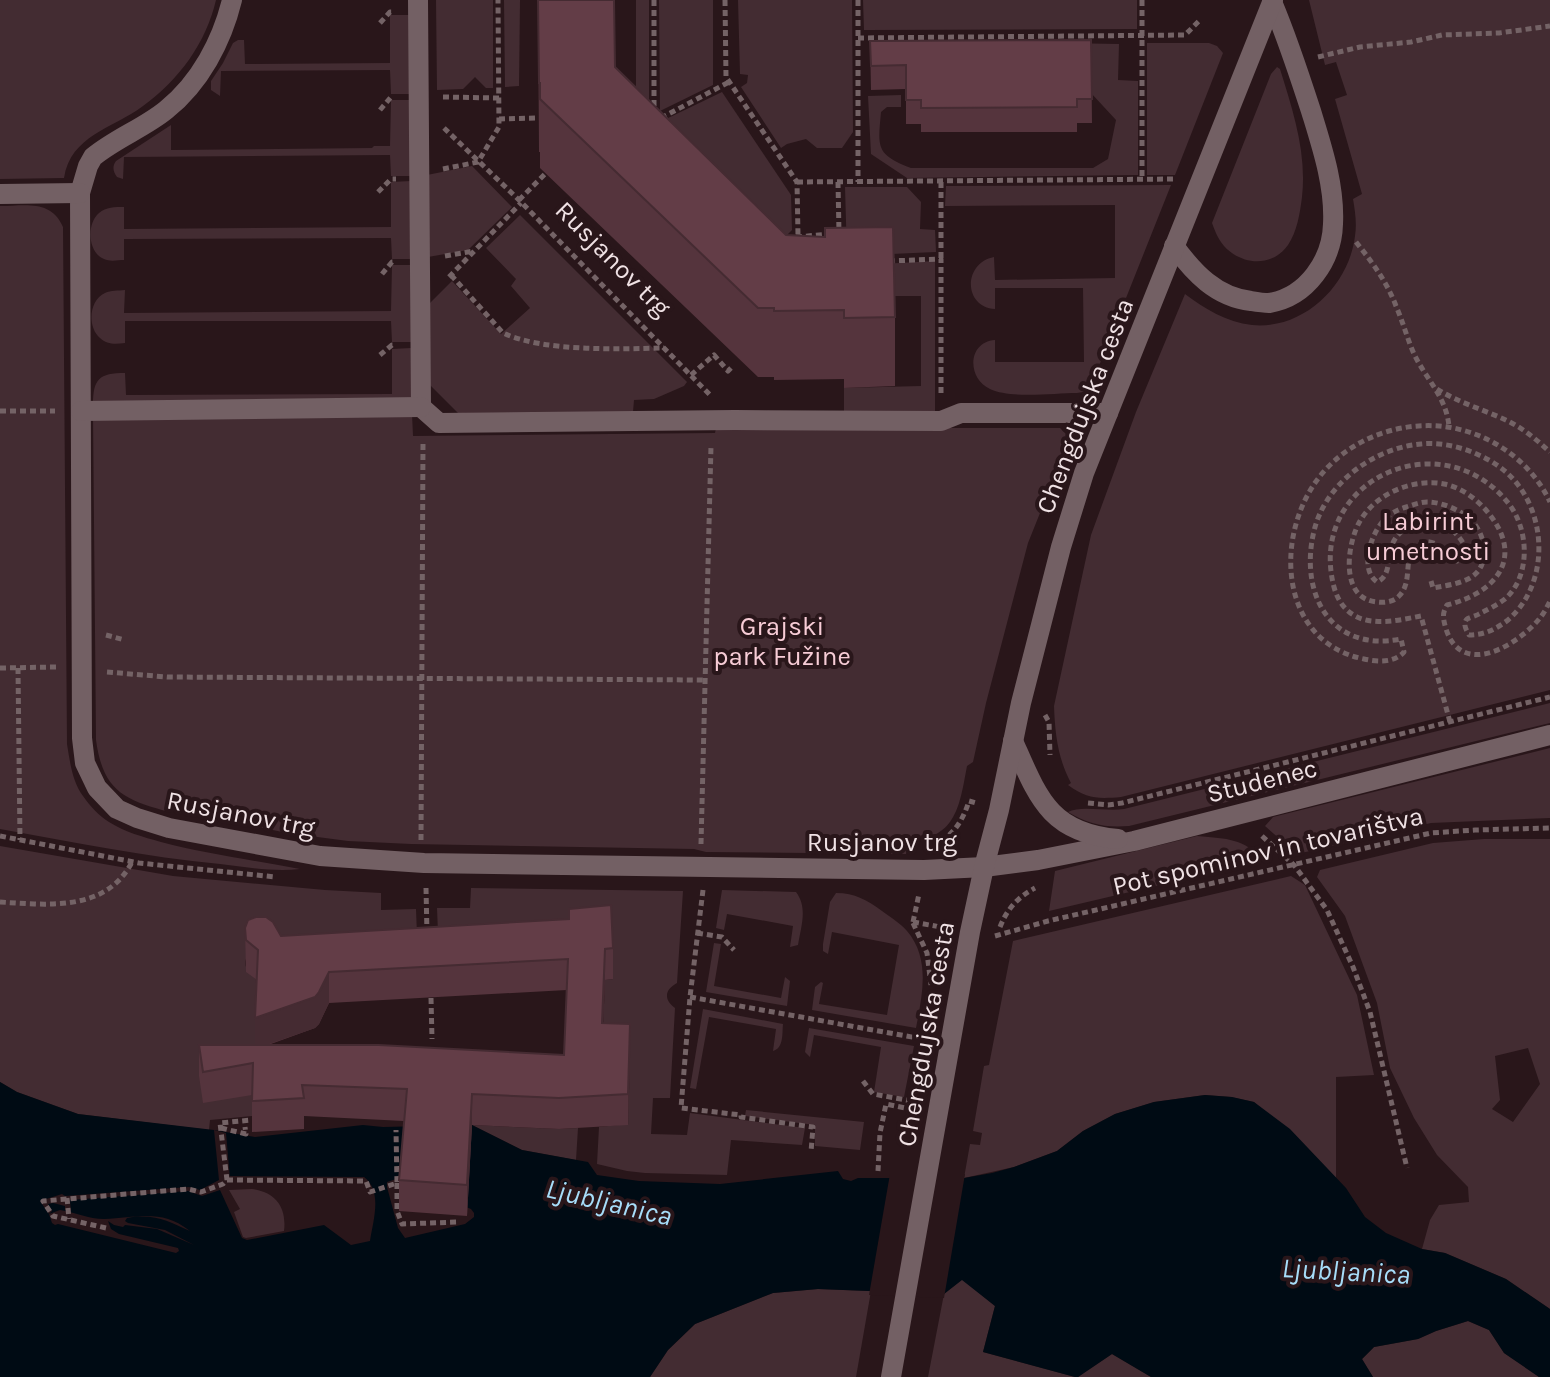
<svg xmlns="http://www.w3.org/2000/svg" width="1550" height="1377" viewBox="0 0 1550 1377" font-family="Karla,sans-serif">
<rect width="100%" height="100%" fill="#29161a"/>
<g fill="#432c32" fill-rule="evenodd">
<path d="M 0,0 L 216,0 C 206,43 179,80 143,106 C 112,129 71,135 64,178 L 0,179 Z"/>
<path d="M 436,0 L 493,0 L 493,88 L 486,88 L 475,77 L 463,89 L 437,90 Z"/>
<path d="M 504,0 L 520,0 L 519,86 L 505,87 Z"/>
<path d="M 636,0 L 649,0 L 649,106 L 636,119 Z"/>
<path d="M 659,0 L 713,0 L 713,85 L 660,111 Z"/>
<path d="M 738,0 L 852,0 L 853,132 L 842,148 L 817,148 L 806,139 L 787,144 L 781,148 L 741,87 L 747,83 L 748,75 L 740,74 Z"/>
<path d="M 863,0 L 1137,0 L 1137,29 L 864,30 Z"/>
<path d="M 1309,0 L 1550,0 L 1550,690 L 1121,797 C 1098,799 1087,799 1068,785 L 1071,783 C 1058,759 1055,734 1054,706 L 1091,535 L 1136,412 L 1185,294 C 1205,309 1226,322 1252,325 C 1303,330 1349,286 1355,236 C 1357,223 1355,211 1353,199 L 1362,194 L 1335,99 L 1347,95 L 1336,62 L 1325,65 Z"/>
<path d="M 390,15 L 410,15 L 411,94 L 391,94 L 390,70 L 221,71 L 220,96 L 211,90 L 211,81 L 223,63 L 233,43 L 238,40 L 244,40 L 245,64 L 390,63 Z"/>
<path d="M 1060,43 L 1119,44 L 1118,80 L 1138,81 L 1138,175 L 907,178 L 871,154 L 868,96 L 901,95 L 901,107 L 887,107 L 881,112 C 878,147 875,154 911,168 L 1093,168 L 1108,159 L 1116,120 L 1091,93 Z"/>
<path d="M 1147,43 L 1209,43 L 1217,46 L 1223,53 L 1175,175 L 1147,175 Z"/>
<path d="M 1277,67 L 1280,69 C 1293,111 1307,153 1302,197 C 1300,213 1297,232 1288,245 C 1272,268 1241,265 1224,246 C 1218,239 1215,231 1212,223 L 1271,74 Z"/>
<path d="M 722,92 L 791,195 L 792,230 L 784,238 L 664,120 Z"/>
<path d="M 391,100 L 410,100 L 411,176 L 391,176 L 390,155 L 124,157 L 123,179 L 117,177 C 113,172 112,166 116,161 L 171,125 L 171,150 L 372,148 L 374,146 L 390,146 Z"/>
<path d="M 472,166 L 512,207 L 468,250 L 428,257 L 427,175 Z"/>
<path d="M 411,181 L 411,259 L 392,259 L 391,238 L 124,239 L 124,260 C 118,260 110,262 104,259 C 88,253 86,224 99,213 C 106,207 115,207 124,207 L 124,229 L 391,227 L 391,182 Z"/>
<path d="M 1171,185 L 1089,391 L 1077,393 C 1054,393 1011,399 990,389 C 967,379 967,342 995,340 L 995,362 L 1084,362 L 1083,288 L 995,288 L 995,309 C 963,307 963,263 994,257 L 995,280 L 1115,278 L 1115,205 L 945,206 L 946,186 Z"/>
<path d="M 845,187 L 907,187 L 921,202 L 920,229 L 935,230 L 936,252 L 847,256 Z"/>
<path d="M 0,206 C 25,206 51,199 63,227 L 67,744 C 70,762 72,781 83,796 C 90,806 99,816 109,822 C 125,832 143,837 161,842 C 206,854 253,860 300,869 C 273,872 246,867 220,864 C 146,857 73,842 0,829 Z"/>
<path d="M 520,215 L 687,382 L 684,386 L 654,399 L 634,400 L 633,412 L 458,413 L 428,383 L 428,305 L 452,281 L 501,334 L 530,308 L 511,286 L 516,279 L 486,248 Z"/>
<path d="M 935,261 L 935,411 L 844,412 L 844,388 L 921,386 L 921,296 L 893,296 L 809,268 Z"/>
<path d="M 392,265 L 411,265 L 412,342 L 392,342 L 391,321 L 125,321 L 125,343 C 116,344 107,345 100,338 C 87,327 89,300 105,293 C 111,290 118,291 125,290 L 124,313 L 391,311 Z"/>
<path d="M 411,348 L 412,403 L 93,405 C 93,379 99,373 125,373 L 126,395 L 392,394 L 392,349 Z"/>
<path d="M 412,414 L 413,436 L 715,433 L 716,428 L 1060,428 L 1070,438 L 1028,543 L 986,703 L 973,762 L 967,766 C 960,803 957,839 910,840 L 906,854 L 706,852 L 694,849 L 411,844 L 348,841 L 287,833 L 172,809 L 170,812 C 124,800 103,791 96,740 L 93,415 Z"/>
<path d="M 1550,703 L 1550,723 L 1129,826 C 1105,828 1088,824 1068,812 C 1081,805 1107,812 1124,809 Z"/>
<path d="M 1550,748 L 1550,818 L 1431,823 L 1297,854 L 1265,826 L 1273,817 Z"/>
<path d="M 1197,836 C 1230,839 1240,838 1266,860 L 1049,911 L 1055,871 Z"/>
<path d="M 1484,839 L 1550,839 L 1550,1309 L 1506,1279 L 1445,1253 L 1422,1249 L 1430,1220 L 1439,1205 L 1469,1202 L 1468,1187 L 1437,1155 L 1414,1118 L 1390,1068 L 1377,1003 L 1345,916 L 1317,877 L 1320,870 L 1433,843 ZM 1528,1048 L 1540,1084 L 1513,1122 L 1492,1109 L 1500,1100 L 1495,1056 Z"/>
<path d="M 0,846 L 173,876 L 325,890 L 381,893 L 381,910 L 416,909 L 418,961 L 248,953 C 242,967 247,972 258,979 L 252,1116 L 210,1120 L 209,1130 L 78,1114 L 17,1092 L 0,1082 Z"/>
<path d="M 1291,876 L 1305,885 L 1357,995 L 1374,1075 L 1336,1077 L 1336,1178 L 1254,1102 L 1231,1097 L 1205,1095 L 1154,1102 L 1115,1114 L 1083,1131 L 1057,1151 L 1014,1167 L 964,1178 L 970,1144 L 980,1145 L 982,1133 L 973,1131 L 984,1066 L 989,1065 L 1013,941 Z"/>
<path d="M 471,888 L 683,891 L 677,983 C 664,990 664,1000 675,1008 L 670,1098 L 653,1098 L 651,1134 L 687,1135 L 690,1113 L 805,1128 L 802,1145 L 731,1140 L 727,1175 L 645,1173 L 627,1171 L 597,1164 L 599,1127 L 628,1124 L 630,1056 L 602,1054 L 605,980 L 613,979 L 439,959 L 437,908 L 470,908 Z"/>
<path d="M 722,890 L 796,892 C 808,908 801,926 798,945 L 790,947 L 793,926 L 727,914 L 724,930 L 716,928 Z"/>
<path d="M 836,893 C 855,893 867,900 882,911 C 890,917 900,923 907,931 C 931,959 922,996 916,1028 L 812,1010 L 815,987 L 821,982 L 823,983 L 819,1004 L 887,1015 L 899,945 L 832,932 L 828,954 L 823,951 L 823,944 L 830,902 Z"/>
<path d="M 714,943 L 721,944 L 714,986 L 781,998 L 785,977 L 790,981 L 787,1006 L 706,992 Z"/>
<path d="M 703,1009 L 783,1024 C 782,1033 784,1048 773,1051 L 776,1029 L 709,1017 L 696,1089 L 690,1088 Z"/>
<path d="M 809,1028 L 914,1046 L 904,1097 L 874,1092 L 881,1047 L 814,1035 L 810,1057 L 805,1052 Z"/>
<path d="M 746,1110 L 864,1122 L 860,1150 L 815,1146 L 815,1125 L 745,1116 Z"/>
<path d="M 472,1125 L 559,1129 L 578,1128 L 576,1160 L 522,1150 Z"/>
<path d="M 252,1189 C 275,1192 287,1207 284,1231 L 246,1238 L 243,1237 L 234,1212 L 240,1209 L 229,1190 Z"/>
<path d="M 962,1279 L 995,1306 L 983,1352 L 1075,1377 L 928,1377 L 944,1294 Z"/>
<path d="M 818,1289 L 871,1291 L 856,1377 L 650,1377 L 668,1350 L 695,1324 L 773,1293 Z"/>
<path d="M 1468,1321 L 1489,1330 L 1504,1353 L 1539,1377 L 1373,1377 L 1362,1359 L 1374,1347 L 1418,1339 L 1436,1331 Z"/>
<path d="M 1112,1354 L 1151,1377 L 1078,1377 Z"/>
</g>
<path fill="#000b14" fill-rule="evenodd" d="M 0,1082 L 17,1092 L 78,1114 L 214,1130 L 255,1137 L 363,1125 L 383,1127 L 472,1125 L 522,1150 L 588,1162 L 597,1175 L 639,1181 L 720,1184 L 838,1171 L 843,1179 L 851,1181 L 858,1178 L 964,1178 L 992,1173 L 1014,1167 L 1057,1151 L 1083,1131 L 1115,1114 L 1154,1102 L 1205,1095 L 1232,1097 L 1254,1102 L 1290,1129 L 1346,1188 L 1365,1217 L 1386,1233 L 1422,1249 L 1445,1253 L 1506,1279 L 1550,1309 L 1550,1377 L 1539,1377 L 1504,1353 L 1489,1330 L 1468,1321 L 1436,1331 L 1418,1339 L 1374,1347 L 1362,1359 L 1373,1377 L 1151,1377 L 1112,1354 L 1078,1377 L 1075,1377 L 983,1352 L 995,1306 L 962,1280 L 944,1294 L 818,1289 L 773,1293 L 695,1324 L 668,1350 L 650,1377 L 0,1377 ZM 230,1176 L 364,1177 C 383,1191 373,1221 370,1241 L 351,1245 L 324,1225 L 247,1240 L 242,1238 L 220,1190 L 220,1180 ZM 396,1179 L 471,1209 L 474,1213 L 474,1217 L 465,1224 L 405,1238 L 398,1228 L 387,1187 L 387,1182 ZM 60,1210 C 74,1212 89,1219 104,1219 C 137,1218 161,1208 190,1231 C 168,1221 154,1213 127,1218 L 125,1221 L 128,1223 L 165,1230 L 194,1245 L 157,1229 L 125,1225 L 123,1227 L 114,1225 L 108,1221 L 111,1229 L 119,1234 L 178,1248 L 179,1251 L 176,1253 L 58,1224 L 55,1225 L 52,1223 L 49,1214 Z"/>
<g fill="#29161a">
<path d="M 214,1130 L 226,1133 L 230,1179 L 223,1183 L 224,1188 L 220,1190 L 202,1196 L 188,1191 L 70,1200 L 71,1212 L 65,1210 L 65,1206 L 53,1203 L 48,1204 L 52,1211 L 49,1214 L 40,1201 L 62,1194 L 65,1196 L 189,1187 L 200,1190 L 219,1180 Z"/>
<path d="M 890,1174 L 965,1174 L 944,1298 L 869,1295 Z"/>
</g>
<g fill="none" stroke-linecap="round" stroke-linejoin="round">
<g stroke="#746366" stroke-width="5" stroke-dasharray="6 4" stroke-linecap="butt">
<path d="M 654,0 L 654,111"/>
<path d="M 725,0 L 726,77 L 797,182 L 798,235"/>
<path d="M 858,0 L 858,182"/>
<path d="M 1142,0 L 1142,180"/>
<path d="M 380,23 L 390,12 L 394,12"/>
<path d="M 858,38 L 1185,35 L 1199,21"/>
<path d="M 1318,57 L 1360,47 L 1411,42 L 1442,35 L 1499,33 L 1550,26"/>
<path d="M 443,97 L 499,98"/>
<path d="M 380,110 L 391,97 L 393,97"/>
<path d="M 661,118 L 729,82"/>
<path d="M 499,119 L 539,118"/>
<path d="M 444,128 L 519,200 L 711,396"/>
<path d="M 443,169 L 478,162 L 499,127 L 498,0"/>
<path d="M 797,182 L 1176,179"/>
<path d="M 838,182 L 839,233"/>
<path d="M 941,182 L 941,259"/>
<path d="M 378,192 L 391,179 L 396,179"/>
<path d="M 519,200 L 546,173"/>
<path d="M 796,237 L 830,234"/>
<path d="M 1356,242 C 1372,262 1387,282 1396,306 C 1403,322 1407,338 1414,354 C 1426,379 1447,398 1449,427"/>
<path d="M 445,256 L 474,251"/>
<path d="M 889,261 L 941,259 L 941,393"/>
<path d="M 382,274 L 392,262 L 395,262"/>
<path d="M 451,275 L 503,333 C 544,352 619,349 664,348"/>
<path d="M 449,277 L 521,203"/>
<path d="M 380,355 L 392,345 L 395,345"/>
<path d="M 691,375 L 714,355 L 728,371 L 731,368"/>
<path d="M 1437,389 C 1459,403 1485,410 1508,421 C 1524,429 1537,440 1550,452"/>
<path d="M 0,411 L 55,411"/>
<path d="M 1431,581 L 1433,588 C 1444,586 1458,584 1468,579 C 1491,568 1487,537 1472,521 C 1461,510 1442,502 1427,502 C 1419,502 1411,506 1403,508 C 1386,514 1377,526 1371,543 C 1367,557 1365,573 1377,582 C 1399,572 1376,539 1415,524 C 1434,517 1453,526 1463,543 C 1465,546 1468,550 1467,554 C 1465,558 1461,560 1457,561 C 1441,553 1437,534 1415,545 C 1403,560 1413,582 1399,596 C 1394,602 1384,603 1377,602 C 1339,599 1347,543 1360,521 C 1376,493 1414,478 1444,484 C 1460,487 1475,498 1485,509 C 1526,555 1499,592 1447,605 C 1442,613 1443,619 1446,629 C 1462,679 1518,645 1540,618 C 1544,613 1547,607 1550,601"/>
<path d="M 106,635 L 125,640"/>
<path d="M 0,668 L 57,667"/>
<path d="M 18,668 L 20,840"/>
<path d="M 107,672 L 167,677 L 705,680"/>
<path d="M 1045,715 L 1049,722 L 1050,755"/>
<path d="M 1450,722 L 1421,616 C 1405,619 1388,623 1372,621 C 1352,619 1339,606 1334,587 C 1306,480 1442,419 1509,504 C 1529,530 1531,576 1505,599 C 1497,605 1487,610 1479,614 C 1478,615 1468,618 1467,619 C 1462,624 1467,631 1469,635 C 1485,635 1496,629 1508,620 C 1550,584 1549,510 1506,472 C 1484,453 1449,441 1421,444 C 1373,448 1325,484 1314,531 C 1299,593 1330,653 1401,639 L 1404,652 C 1394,663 1378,662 1364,659 C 1274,641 1273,523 1328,467 C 1357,437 1399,423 1439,426 C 1486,430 1530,459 1550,502"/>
<path d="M 1088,803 L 1108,805 L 1122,803 L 1550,697"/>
<path d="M 0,836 L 139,863 L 276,877"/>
<path d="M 1262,836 L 1294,865 L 1327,910 L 1353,967 L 1370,1012 L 1407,1168"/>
<path d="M 421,840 L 423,442"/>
<path d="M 941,841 C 956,832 964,817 969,801 L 976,803"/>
<path d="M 701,844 L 711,446"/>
<path d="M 426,888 L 427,934"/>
<path d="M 703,890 L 690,997 L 681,1108 L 741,1115 L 741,1117 L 813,1127 L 811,1152"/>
<path d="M 0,902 C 48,905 106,912 132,862"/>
<path d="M 913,922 L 919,894"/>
<path d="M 913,922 L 946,928"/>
<path d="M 913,923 L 927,953 L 931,985"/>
<path d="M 1000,927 C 1007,909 1018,897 1035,888"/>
<path d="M 697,933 L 722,937 L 734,950"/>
<path d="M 995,936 L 1048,921 L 1431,833 L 1475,830 L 1550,828"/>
<path d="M 690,997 L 923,1039"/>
<path d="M 431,998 L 432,1039"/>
<path d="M 863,1081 L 873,1094 L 912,1101"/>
<path d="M 221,1128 L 246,1134 L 245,1127"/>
<path d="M 878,1171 L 880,1133 L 886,1104 L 910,1109"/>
<path d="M 227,1180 L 366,1181 L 370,1192 L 397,1183 L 396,1130"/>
<path d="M 397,1183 L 397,1211 L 402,1224 L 458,1222"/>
<path d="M 67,1198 L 69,1219"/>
<path d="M 106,1228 L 53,1216 L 43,1201 L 188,1189 L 201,1192 L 223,1184 L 227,1180 L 220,1123 L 252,1120"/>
</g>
<g stroke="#736064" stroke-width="20">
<path d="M 232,0 C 222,41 200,83 166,110 C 144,128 116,138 93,157 L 88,166 L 80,193 L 82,738 L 85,763 L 97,788 L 117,809 L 137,818 L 169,828 L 320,856 L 424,863 L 924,870 L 984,867 L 1038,860 L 1134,841 L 1550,735"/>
<path d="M 418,0 L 421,407 L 439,423 L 735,420 L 941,421 L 961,413 L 1108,413"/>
<path d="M 0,194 L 80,193"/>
<path d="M 1174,246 C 1194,273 1216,297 1251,301 C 1257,302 1264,303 1269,303 C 1307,297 1332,260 1333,224 C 1335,186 1322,147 1311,111 C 1299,74 1287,37 1272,2"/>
<path d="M 81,411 L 421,407"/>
<path d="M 1013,741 C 1038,797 1049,833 1118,839"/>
<path d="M 891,1377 L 970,932 L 984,867 L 999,810 L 1021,703 L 1061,547 L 1084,473 L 1273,0"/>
</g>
</g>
<g fill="#55343d" fill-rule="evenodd">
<path d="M 538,0 L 615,67 L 786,235 L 895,317 L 895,386 L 844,388 L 844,379 L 774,380 L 774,377 L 758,377 L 540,168 L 540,152 L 539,152 Z"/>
<path d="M 1091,40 L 1092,123 L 1077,123 L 1077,132 L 921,132 L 921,124 L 906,124 L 906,89 L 871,90 L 870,41 Z"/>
<path d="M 245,928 L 281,936 L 613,948 L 613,979 L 605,980 L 603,1023 L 630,1055 L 628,1125 L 559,1129 L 472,1125 L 467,1216 L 399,1211 L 399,1180 L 404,1121 L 304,1116 L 304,1129 L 252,1132 L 252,1095 L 203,1103 L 199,1076 L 199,1045 L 255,1045 L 257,980 L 246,972 ZM 567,990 L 564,1055 L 268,1045 L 315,1028 L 319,1024 L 329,1003 Z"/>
</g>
<g fill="#452b32">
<path d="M 605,949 L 605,980 L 602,1054 L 602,1023 Z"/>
<path d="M 329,972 L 329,1003 L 319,1024 L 315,1028 L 255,1049 L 255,1018 Z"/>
<path d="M 630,1024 L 630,1055 L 628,1125 L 628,1094 Z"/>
<path d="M 472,1094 L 472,1125 L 467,1216 L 467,1185 Z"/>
</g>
<g fill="#633d47" stroke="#452b32" stroke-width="2">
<path d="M 538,0 L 614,0 L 615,67 L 786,235 L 825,237 L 825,228 L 893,227 L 895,317 L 844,318 L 844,310 L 774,311 L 774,308 L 758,308 L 540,99 L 540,83 L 539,83 Z"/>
<path d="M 1091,40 L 1092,99 L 1077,99 L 1077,107 L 921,108 L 921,100 L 906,100 L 906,65 L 871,66 L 870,41 Z"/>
<path d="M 611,905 L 613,948 L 605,949 L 602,1023 L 630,1024 L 628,1094 L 559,1098 L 472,1094 L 467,1185 L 399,1180 L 407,1089 L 302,1085 L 304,1098 L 252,1101 L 253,1063 L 203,1072 L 199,1045 L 379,1045 L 564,1055 L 568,959 L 329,972 L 319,992 L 315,997 L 255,1018 L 258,950 L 246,940 L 245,928 L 248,920 L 256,917 L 266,917 L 273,922 L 281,936 L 569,919 L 569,909 Z"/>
</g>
<g text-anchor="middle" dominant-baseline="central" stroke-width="8" stroke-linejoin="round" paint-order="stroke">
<g font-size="26" fill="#efe1e4" stroke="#29161a">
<text transform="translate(613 259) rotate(45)">Rusjanov trg</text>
<text transform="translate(1085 406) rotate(-69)">Chengdujska cesta</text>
<text transform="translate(1262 781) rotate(-14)">Studenec</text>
<text transform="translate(241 814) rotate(11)">Rusjanov trg</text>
<text x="882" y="842">Rusjanov trg</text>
<text transform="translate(1268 851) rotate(-13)">Pot spominov in tovarištva</text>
<text transform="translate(926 1034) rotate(-80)">Chengdujska cesta</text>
</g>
<g font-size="26" fill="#f7ccd6" stroke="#29161a">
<text x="1428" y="521">Labirint<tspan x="1428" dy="30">umetnosti</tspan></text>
<text x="782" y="626">Grajski<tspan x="782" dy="30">park Fužine</tspan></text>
</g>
<g font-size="28" font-style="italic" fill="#a7ddf9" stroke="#29161a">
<text transform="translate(609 1202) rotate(13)">Ljubljanica</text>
<text transform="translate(1346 1271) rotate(3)">Ljubljanica</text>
</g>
</g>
</svg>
